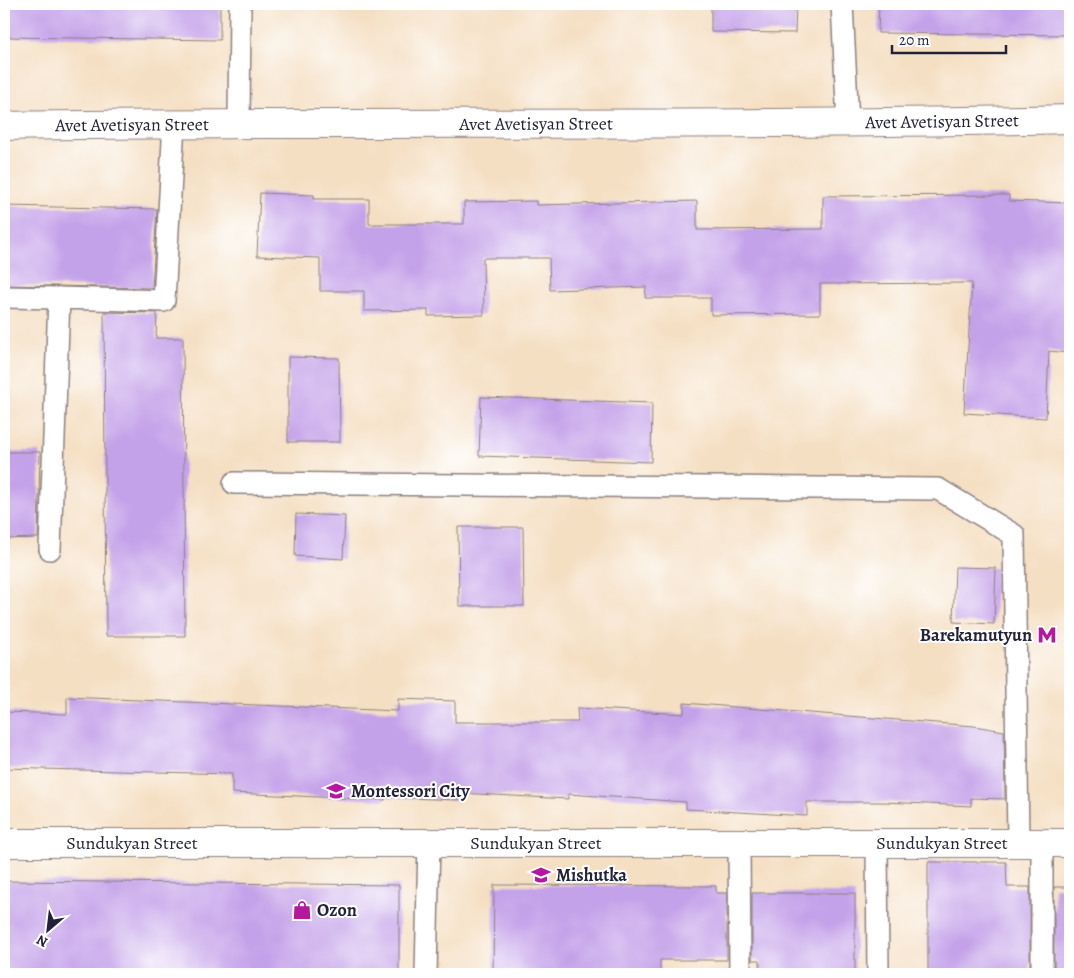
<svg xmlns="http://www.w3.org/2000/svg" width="1074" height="978" viewBox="0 0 1074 978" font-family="Alegreya,serif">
<rect width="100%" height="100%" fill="#fff"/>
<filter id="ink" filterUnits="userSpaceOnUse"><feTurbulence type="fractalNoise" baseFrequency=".02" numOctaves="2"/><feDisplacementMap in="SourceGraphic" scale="10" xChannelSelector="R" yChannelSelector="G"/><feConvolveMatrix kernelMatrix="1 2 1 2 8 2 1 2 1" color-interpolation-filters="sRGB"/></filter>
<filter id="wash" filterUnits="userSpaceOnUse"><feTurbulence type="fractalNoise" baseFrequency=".0096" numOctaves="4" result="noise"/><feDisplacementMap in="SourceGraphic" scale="20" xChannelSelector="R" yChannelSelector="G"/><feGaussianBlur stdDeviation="1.12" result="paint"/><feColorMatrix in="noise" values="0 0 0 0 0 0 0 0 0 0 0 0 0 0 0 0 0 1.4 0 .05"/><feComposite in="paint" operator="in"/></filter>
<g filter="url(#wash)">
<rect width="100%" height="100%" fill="#f5dfc3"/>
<g id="blocks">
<g fill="#c4a2e9">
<path d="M 4,4 L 220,4 L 220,40 L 4,37 Z"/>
<path d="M 711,4 L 796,4 L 795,33 L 711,32 Z"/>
<path d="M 879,4 L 1070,4 L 1070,35 L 878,33 Z"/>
<path d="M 260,193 L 314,195 L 314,199 L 369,199 L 369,224 L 464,224 L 464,202 L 536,201 L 536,205 L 697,201 L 697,230 L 823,229 L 823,196 L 1009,195 L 1009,201 L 1070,203 L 1070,353 L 1049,351 L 1046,418 L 964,413 L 972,283 L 820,284 L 820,314 L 711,315 L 711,298 L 645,298 L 646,287 L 550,290 L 549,258 L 483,258 L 484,315 L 428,316 L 428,310 L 364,311 L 364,291 L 320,291 L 320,258 L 257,256 Z"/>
<path d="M 4,206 L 157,209 L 152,288 L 4,285 Z"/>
<path d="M 104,312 L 157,313 L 156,338 L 183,338 L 185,636 L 106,636 Z"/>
<path d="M 288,357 L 339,358 L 340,442 L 288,442 Z"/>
<path d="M 481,397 L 652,403 L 651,462 L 479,456 Z"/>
<path d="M 4,452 L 40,452 L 38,538 L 4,539 Z"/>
<path d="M 296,514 L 345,516 L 343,559 L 295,556 Z"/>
<path d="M 458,527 L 523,527 L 524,606 L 459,606 Z"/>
<path d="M 955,567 L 996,568 L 994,624 L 953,622 Z"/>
<path d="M 67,697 L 398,711 L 398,699 L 455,701 L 455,722 L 578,722 L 577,708 L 684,714 L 684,703 L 974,726 L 1004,731 L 1005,799 L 971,798 L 971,806 L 884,802 L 807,802 L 807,816 L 686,809 L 686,802 L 568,794 L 568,799 L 458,793 L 458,800 L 385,797 L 385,800 L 232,793 L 232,774 L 4,768 L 4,712 L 67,714 Z"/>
<path d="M 928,862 L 1006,862 L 1007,887 L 1030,887 L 1030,974 L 928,974 Z"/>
<path d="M 4,881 L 399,885 L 399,974 L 4,974 Z"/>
<path d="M 494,885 L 716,886 L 716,893 L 727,893 L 727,960 L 660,960 L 660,974 L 493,974 Z"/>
<rect x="1054" y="887" width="16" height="87"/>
<path d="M 752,893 L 855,893 L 855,974 L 760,974 L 760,960 L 752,960 Z"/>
</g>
</g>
</g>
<g filter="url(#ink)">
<use href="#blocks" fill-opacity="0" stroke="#8c807f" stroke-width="1"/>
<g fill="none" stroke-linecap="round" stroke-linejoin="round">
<g stroke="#8c807f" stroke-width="24">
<g id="service">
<path d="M 842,4 L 848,124"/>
<path d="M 239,123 L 240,4"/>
<path d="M 4,297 L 59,298"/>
<path d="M 234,483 L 938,489 L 1014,535 L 1018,842"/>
<path d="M 50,549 L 59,298 L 164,301 L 174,123"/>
<path d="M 739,842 L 740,974"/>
<path d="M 877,842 L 878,974"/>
<path d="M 1042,842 L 1042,974"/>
<path d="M 426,974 L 429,842"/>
</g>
</g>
<g stroke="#8c807f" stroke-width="30">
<g id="minor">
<path id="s1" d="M 4,843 L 1070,843"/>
</g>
</g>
<g stroke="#8c807f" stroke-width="30">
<g id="tertiary">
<path id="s2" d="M 4,126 C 359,121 715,127 1070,119"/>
</g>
</g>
<use href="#service" stroke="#fff" stroke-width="21"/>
<use href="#minor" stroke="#fff" stroke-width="28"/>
<use href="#tertiary" stroke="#fff" stroke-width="28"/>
</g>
</g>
<defs>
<g id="metro-bare" transform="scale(1.5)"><path d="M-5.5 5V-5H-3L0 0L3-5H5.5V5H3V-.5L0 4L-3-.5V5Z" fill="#b5179e" stroke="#fff" stroke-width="2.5" paint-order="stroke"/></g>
<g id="school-bare" transform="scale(1.5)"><path d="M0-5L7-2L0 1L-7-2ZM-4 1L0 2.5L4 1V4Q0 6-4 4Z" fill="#b5179e" stroke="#fff" stroke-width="2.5" paint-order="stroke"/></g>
<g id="shop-bare" transform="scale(1.5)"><path d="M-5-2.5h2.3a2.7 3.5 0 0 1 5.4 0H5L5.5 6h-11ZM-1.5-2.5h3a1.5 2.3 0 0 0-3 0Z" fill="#b5179e" stroke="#fff" stroke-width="2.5" paint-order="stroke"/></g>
</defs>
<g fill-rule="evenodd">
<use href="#metro-bare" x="1047" y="635"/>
<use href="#school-bare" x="336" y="791"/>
<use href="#school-bare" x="541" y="875"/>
<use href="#shop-bare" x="302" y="910"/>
</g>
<g text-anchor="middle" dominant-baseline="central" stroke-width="4" stroke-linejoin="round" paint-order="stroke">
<g font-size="18" fill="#22223b" stroke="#fff">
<text stroke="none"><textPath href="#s2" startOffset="938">Avet Avetisyan Street</textPath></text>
<text stroke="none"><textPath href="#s2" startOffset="532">Avet Avetisyan Street</textPath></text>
<text stroke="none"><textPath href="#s2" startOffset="128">Avet Avetisyan Street</textPath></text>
<text stroke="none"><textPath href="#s1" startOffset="532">Sundukyan Street</textPath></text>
<text stroke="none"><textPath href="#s1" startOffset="938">Sundukyan Street</textPath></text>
<text stroke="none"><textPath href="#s1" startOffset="128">Sundukyan Street</textPath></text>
</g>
<g font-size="18" font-weight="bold" fill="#22223b" stroke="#fff" text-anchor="start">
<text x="1032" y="635" text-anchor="end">Barekamutyun</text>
<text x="351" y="791">Montessori City</text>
<text x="556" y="875">Mishutka</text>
<text x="317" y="910">Ozon</text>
</g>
</g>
<rect width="1074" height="978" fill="none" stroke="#fff" stroke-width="20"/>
<g transform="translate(48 930) rotate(208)" stroke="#ffffff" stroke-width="4" paint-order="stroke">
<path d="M0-4L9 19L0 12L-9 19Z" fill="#22223b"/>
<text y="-8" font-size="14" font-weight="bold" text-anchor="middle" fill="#22223b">N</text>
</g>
<path d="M892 45v8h114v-8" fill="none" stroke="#22223b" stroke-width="2.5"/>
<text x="899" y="45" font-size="15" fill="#22223b" stroke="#ffffff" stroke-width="4" paint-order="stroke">20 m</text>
</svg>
